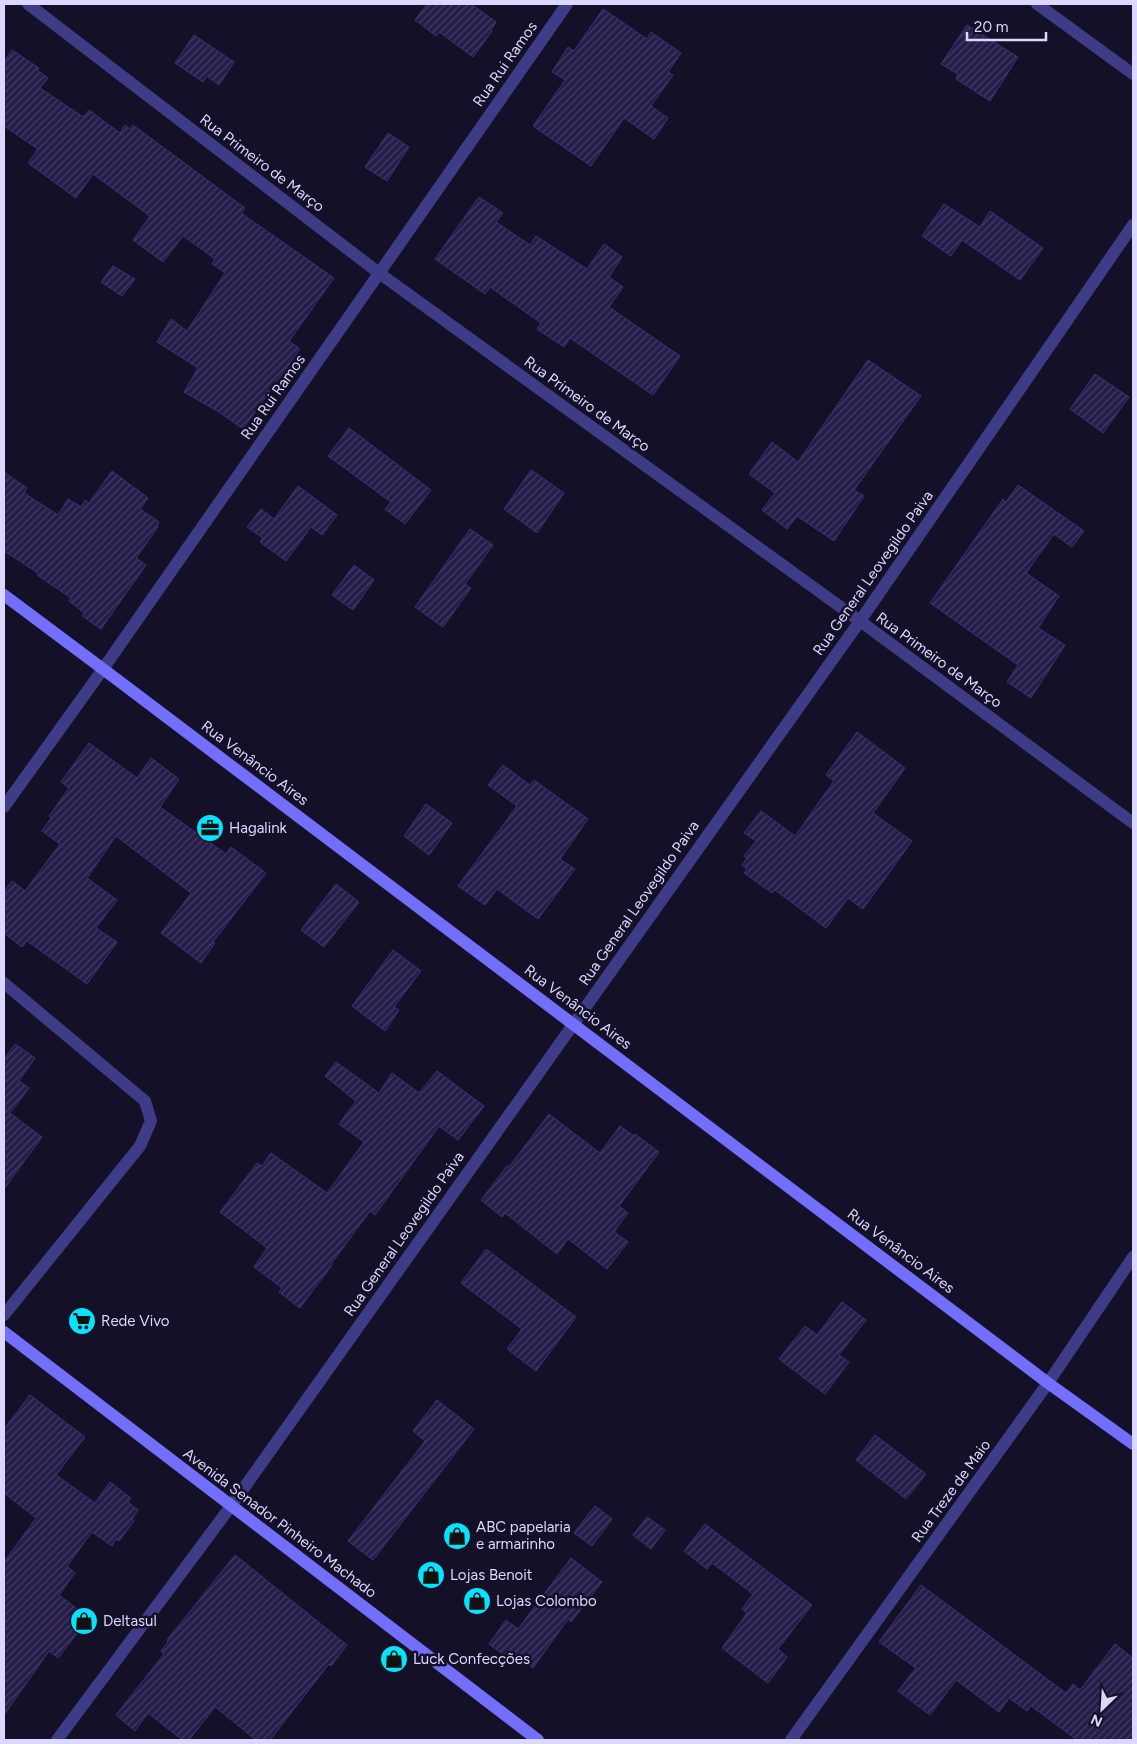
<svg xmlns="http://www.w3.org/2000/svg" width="1137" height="1744" viewBox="0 0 1137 1744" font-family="Figtree,sans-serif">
<defs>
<pattern id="building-hatch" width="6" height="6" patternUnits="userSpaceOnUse" patternTransform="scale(1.25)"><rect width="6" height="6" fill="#251c49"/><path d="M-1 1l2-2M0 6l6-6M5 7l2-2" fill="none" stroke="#443c64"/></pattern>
</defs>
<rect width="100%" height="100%" fill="#141028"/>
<g fill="url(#building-hatch)" stroke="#3c2f74">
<path d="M 427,4 L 471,4 L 496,22 L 491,30 L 492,31 L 473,57 L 439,32 L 436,36 L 415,20 Z"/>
<path d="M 603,9 L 647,39 L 651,32 L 681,53 L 668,72 L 673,75 L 651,106 L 668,118 L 654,139 L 624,118 L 591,166 L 533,126 L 565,80 L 552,72 L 568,47 L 574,51 Z"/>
<path d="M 967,25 L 1018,57 L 990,101 L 956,79 L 958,74 L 941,64 Z"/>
<path d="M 194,35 L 234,62 L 219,85 L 207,76 L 203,82 L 175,63 Z"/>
<path d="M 12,50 L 39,68 L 37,70 L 48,78 L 40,88 L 83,117 L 89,110 L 120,133 L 125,125 L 130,129 L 133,125 L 245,208 L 241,213 L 334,278 L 289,341 L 300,349 L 243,429 L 219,412 L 184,392 L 198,368 L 157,342 L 171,319 L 187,331 L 225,273 L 212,264 L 215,259 L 183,236 L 163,262 L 133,240 L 150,216 L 93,174 L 76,198 L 28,163 L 38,149 L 4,126 L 4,61 Z"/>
<path d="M 388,133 L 409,147 L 387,181 L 365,167 Z"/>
<path d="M 479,197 L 503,213 L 496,222 L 530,245 L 536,236 L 587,269 L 604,244 L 622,257 L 609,277 L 623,287 L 609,307 L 680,356 L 653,395 L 570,338 L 564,347 L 537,329 L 541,323 L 490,287 L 485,294 L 435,259 Z"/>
<path d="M 944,204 L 980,227 L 990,211 L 1043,248 L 1020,280 L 962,240 L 951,256 L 922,236 Z"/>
<path d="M 113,266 L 135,279 L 122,296 L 101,282 Z"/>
<path d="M 868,360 L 921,396 L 854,490 L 864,496 L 834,541 L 797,516 L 787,529 L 762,510 L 775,493 L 749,474 L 772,442 L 798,462 Z"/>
<path d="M 1095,374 L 1129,397 L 1103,433 L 1070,409 Z"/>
<path d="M 349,428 L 431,490 L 405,524 L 385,509 L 391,502 L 328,456 Z"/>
<path d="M 531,470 L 564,493 L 537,533 L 504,509 Z"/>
<path d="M 112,471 L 148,498 L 140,509 L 159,522 L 157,526 L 158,527 L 136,558 L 146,565 L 101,629 L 82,616 L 84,613 L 69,601 L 71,598 L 37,575 L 38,573 L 4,551 L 4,472 L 27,488 L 24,493 L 58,515 L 68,499 L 81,507 L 85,500 L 89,503 Z"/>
<path d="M 1018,485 L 1084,531 L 1072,547 L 1054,534 L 1026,573 L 1059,596 L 1038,628 L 1065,645 L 1031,698 L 1007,682 L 1018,665 L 930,603 L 1003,499 L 1006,502 Z"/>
<path d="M 298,486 L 337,515 L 322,535 L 311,527 L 286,561 L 260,542 L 263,538 L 247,527 L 261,509 L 274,519 Z"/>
<path d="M 470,529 L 493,545 L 465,584 L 471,588 L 443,627 L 415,607 Z"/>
<path d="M 354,565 L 374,580 L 353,610 L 332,595 Z"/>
<path d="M 857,732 L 905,768 L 873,813 L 912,841 L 863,909 L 848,898 L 826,928 L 775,890 L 772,893 L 744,873 L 747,869 L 742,865 L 747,858 L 744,856 L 756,841 L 744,833 L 761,811 L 795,836 L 834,781 L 826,775 Z"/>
<path d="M 89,743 L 137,778 L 151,758 L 179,779 L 160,807 L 226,854 L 231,847 L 266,873 L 213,942 L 215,943 L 201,963 L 161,933 L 191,893 L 116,836 L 87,878 L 117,900 L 96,928 L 117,942 L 87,984 L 27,941 L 22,947 L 4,933 L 4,892 L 12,881 L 25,891 L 60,844 L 42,831 L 51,818 L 49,816 L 69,788 L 61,782 Z"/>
<path d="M 503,765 L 530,785 L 534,780 L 588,819 L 560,859 L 575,869 L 538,919 L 497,889 L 485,905 L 458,886 L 517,806 L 488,785 Z"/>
<path d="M 426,804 L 452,823 L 429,855 L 404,836 Z"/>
<path d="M 336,884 L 359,902 L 324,947 L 301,930 Z"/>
<path d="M 393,950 L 421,971 L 394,1007 L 399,1010 L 385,1031 L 352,1006 Z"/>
<path d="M 15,1044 L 35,1058 L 19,1081 L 29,1088 L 10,1113 L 42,1137 L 4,1189 L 4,1059 Z"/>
<path d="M 336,1062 L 379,1093 L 392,1073 L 419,1093 L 437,1071 L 484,1106 L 458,1140 L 439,1126 L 375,1215 L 370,1211 L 331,1264 L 332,1265 L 300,1308 L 279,1292 L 282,1288 L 254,1267 L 267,1248 L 220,1212 L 257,1163 L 262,1166 L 271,1153 L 327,1193 L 364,1142 L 339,1124 L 356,1101 L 325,1076 Z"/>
<path d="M 549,1114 L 600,1153 L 620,1126 L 634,1136 L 635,1134 L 659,1152 L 619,1206 L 628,1213 L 614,1232 L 628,1242 L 607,1269 L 568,1239 L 557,1254 L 505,1213 L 502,1217 L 481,1200 L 507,1166 L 509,1167 Z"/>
<path d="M 486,1249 L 576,1317 L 536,1371 L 507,1349 L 522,1329 L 461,1283 Z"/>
<path d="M 842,1302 L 866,1320 L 839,1355 L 849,1362 L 825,1394 L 779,1359 L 805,1326 L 817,1335 Z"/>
<path d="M 30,1395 L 85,1437 L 56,1475 L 95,1503 L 110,1482 L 131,1498 L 128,1502 L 138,1510 L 132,1519 L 134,1521 L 119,1541 L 116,1539 L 112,1546 L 92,1532 L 67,1566 L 75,1573 L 59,1595 L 89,1618 L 58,1658 L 49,1651 L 4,1715 L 4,1562 L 36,1518 L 4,1493 L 4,1429 Z"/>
<path d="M 437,1400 L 474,1429 L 373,1560 L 348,1541 L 425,1441 L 413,1431 Z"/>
<path d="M 875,1435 L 926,1474 L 906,1499 L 856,1460 Z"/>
<path d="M 595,1506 L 612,1519 L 592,1546 L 574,1533 Z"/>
<path d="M 647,1517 L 665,1530 L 651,1549 L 633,1535 Z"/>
<path d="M 705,1524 L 812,1605 L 778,1649 L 787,1657 L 768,1683 L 722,1648 L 747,1613 L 742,1609 L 753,1594 L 712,1563 L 707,1569 L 684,1551 Z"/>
<path d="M 235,1555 L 347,1645 L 331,1666 L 329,1664 L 270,1740 L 256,1740 L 215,1707 L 189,1740 L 182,1740 L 148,1713 L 135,1731 L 116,1715 L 164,1654 L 161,1651 L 168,1642 L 167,1640 Z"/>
<path d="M 571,1558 L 602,1582 L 571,1622 L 568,1619 L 533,1668 L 515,1654 L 510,1660 L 489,1644 L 506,1620 L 518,1629 Z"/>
<path d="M 921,1585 L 1066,1693 L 1073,1684 L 1080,1690 L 1115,1644 L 1133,1658 L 1133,1740 L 1077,1740 L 1031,1706 L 1027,1711 L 1009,1698 L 999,1712 L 956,1680 L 930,1715 L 898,1691 L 916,1668 L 879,1642 Z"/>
</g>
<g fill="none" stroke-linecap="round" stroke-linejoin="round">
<g stroke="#3e3c86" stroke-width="12">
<path d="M 28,4 L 379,273 L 860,621 L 1133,823"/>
<path d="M 1037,4 L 1133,74"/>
<path d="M 4,807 L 103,669 L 567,4"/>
<path d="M 4,983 L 145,1101 L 151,1121 L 140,1146 L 4,1315"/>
<path d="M 57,1740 L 231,1506 L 860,621 L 1133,225"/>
<path d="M 791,1740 L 1048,1383 L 1133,1257"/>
</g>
<g stroke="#736ffd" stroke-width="12">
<path d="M 4,595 L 103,669 L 1048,1383 L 1133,1444"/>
<path d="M 4,1332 L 538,1740"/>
</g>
</g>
<defs>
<g id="office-disc" transform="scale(1.4375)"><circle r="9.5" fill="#05e4fc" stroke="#141028"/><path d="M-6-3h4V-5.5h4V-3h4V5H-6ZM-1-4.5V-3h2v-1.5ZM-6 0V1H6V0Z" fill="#111"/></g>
<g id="supermarket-disc" transform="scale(1.4375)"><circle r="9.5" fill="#05e4fc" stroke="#141028"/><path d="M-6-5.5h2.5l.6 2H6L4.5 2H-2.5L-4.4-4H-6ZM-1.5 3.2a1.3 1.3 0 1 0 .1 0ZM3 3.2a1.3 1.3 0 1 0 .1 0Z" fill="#111"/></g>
<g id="shop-disc" transform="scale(1.4375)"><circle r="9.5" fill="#05e4fc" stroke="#141028"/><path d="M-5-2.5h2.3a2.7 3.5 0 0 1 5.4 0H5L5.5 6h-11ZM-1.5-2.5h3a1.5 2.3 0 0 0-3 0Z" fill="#111"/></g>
</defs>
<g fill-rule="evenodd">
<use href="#office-disc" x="210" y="828"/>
<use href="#supermarket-disc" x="82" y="1321"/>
<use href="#shop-disc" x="457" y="1536"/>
<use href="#shop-disc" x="431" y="1575"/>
<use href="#shop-disc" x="477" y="1601"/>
<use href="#shop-disc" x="84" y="1621"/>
<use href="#shop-disc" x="394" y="1659"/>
</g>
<g text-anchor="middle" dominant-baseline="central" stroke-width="5" stroke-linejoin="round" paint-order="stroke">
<g font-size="15" fill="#dcd7ff" stroke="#141028">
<text transform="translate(505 64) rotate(-55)">Rua Rui Ramos</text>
<text transform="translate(262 163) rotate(37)">Rua Primeiro de Março</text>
<text transform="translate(273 397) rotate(-55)">Rua Rui Ramos</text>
<text transform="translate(587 404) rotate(36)">Rua Primeiro de Março</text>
<text transform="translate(873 573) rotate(-55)">Rua General Leovegildo Paiva</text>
<text transform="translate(939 660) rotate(36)">Rua Primeiro de Março</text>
<text transform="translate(255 763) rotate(37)">Rua Venâncio Aires</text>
<text transform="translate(639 903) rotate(-55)">Rua General Leovegildo Paiva</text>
<text transform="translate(578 1007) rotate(37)">Rua Venâncio Aires</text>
<text transform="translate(404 1234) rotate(-55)">Rua General Leovegildo Paiva</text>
<text transform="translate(901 1251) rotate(37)">Rua Venâncio Aires</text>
<text transform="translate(951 1491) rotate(-54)">Rua Treze de Maio</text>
<text transform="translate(280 1523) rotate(37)">Avenida Senador Pinheiro Machado</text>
</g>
<g font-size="15" fill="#dcd7ff" stroke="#141028" text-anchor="start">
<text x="229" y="828">Hagalink</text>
<text x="101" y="1321">Rede Vivo</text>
<text x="476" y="1527">ABC papelaria<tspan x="476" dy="17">e armarinho</tspan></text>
<text x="450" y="1575">Lojas Benoit</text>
<text x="496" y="1601">Lojas Colombo</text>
<text x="103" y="1621">Deltasul</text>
<text x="413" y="1659">Luck Confecções</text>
</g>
</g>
<rect width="1137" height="1744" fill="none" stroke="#dcd7ff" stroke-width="10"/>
<g transform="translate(1102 1709) rotate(205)" stroke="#141028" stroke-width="4" paint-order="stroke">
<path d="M0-4L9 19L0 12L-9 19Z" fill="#dcd7ff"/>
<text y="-8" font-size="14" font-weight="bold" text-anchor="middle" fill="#dcd7ff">N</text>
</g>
<path d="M967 32v8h79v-8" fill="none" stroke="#dcd7ff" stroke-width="2.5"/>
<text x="974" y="32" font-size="15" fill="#dcd7ff" stroke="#141028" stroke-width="4" paint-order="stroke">20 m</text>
</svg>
